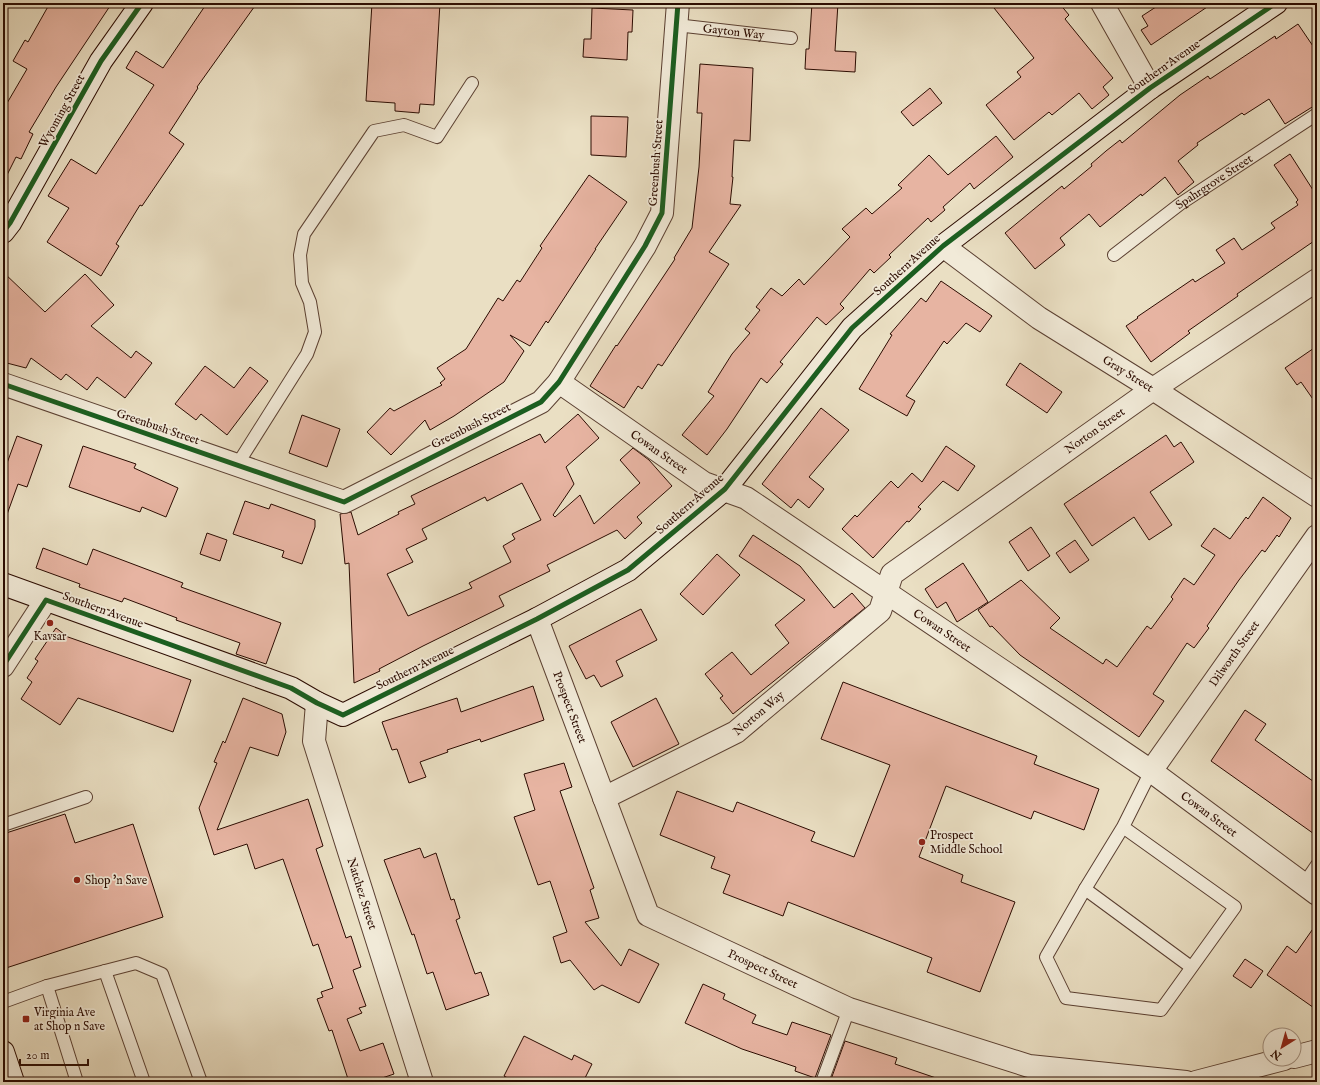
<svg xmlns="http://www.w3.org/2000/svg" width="1320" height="1085" viewBox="0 0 1320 1085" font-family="'IM FELL English',serif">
<rect width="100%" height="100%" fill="#eadfc3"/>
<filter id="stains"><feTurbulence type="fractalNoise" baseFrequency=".005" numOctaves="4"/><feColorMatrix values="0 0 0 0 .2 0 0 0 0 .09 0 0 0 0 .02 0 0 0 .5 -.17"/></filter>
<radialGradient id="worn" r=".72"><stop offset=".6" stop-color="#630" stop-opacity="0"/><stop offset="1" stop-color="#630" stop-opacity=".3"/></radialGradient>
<g fill="#e7b4a2" stroke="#2b0b01" fill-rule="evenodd">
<path d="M 50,3 L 112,3 L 56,87 L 29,132 L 33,134 L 21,159 L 16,157 L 3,183 L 3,110 L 27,69 L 13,61 L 25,40 L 28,42 Z"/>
<path d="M 207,3 L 257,3 L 197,87 L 198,88 L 169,133 L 184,144 L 142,206 L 140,205 L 116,244 L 119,246 L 101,276 L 47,242 L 69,208 L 48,196 L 71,159 L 96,174 L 154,85 L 126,68 L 136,51 L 163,68 Z"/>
<path d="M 372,3 L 440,3 L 434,105 L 420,104 L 419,113 L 395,111 L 395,103 L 366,101 Z"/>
<path d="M 812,3 L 838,3 L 835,51 L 856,52 L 855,72 L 805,69 L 806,49 L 809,49 Z"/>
<path d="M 990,3 L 1059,3 L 1069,15 L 1065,19 L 1113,78 L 1103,87 L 1109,95 L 1092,109 L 1079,93 L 1052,115 L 1049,112 L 1014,140 L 986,105 L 1021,77 L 1017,72 L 1034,58 Z"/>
<path d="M 1162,3 L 1213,3 L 1151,45 L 1141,30 L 1148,26 L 1142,16 Z"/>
<path d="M 592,8 L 633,10 L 632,32 L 628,32 L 627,60 L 583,57 L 584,39 L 591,39 Z"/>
<path d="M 1298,24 L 1317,52 L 1317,104 L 1285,124 L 1269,99 L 1244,115 L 1242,113 L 1197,143 L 1198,145 L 1178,161 L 1194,182 L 1178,195 L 1165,177 L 1142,196 L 1141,194 L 1100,227 L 1089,214 L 1060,238 L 1065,245 L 1035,269 L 1005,233 L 1062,186 L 1064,189 L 1092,166 L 1091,164 L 1106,151 L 1120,140 L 1122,143 L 1180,95 L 1208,76 L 1210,79 L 1275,36 L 1276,39 Z"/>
<path d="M 700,64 L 753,68 L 750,141 L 734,140 L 732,177 L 733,177 L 730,204 L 741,205 L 709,252 L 729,264 L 662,366 L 658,364 L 642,389 L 638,386 L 624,408 L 590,386 L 616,345 L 617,346 L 675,259 L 674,258 L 692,228 L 699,167 L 702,113 L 697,113 Z"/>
<path d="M 930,88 L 942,103 L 913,126 L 901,112 Z"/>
<path d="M 591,116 L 628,117 L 626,157 L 591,155 Z"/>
<path d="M 996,136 L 1013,157 L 974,189 L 970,183 L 943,207 L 945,210 L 931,222 L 928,218 L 889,255 L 891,257 L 874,273 L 870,269 L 840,304 L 844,308 L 826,325 L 817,317 L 780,362 L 783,364 L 767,383 L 761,378 L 727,429 L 707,455 L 682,435 L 714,396 L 708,392 L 732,354 L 750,333 L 745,329 L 760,310 L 756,307 L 771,288 L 782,296 L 799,279 L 804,285 L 850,237 L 842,229 L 866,208 L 872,214 L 902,188 L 898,185 L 929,155 L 948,175 Z"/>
<path d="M 1290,154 L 1313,190 L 1317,187 L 1317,239 L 1237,294 L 1238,296 L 1188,331 L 1190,333 L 1151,362 L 1126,326 L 1138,318 L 1137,317 L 1193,279 L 1195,282 L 1225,263 L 1216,250 L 1234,238 L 1242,250 L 1275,228 L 1271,223 L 1298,205 L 1296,202 L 1298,200 L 1274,165 Z"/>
<path d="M 589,175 L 627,202 L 595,249 L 596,249 L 548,323 L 546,321 L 530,346 L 510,335 L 524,351 L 504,382 L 454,416 L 430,430 L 425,420 L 391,455 L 367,432 L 390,408 L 394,411 L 442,385 L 440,383 L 445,379 L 437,368 L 466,349 L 498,298 L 503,301 L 517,280 L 520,282 L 542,248 L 540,246 Z"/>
<path d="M 3,272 L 45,312 L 85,274 L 114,305 L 91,326 L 131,358 L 136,351 L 152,363 L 125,398 L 97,377 L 87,390 L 66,374 L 61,380 L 31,358 L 26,368 L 3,362 Z"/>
<path d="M 941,281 L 992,316 L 980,332 L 966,323 L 947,344 L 944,341 L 906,396 L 915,401 L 907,416 L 859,389 L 892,335 L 890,334 L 921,298 L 926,302 Z"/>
<path d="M 1317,346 L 1317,405 L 1301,382 L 1297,385 L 1285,368 Z"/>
<path d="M 1020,363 L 1062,392 L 1047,413 L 1006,385 Z"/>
<path d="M 205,366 L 234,388 L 250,367 L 268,381 L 227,435 L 201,414 L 196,420 L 175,404 Z"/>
<path d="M 821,408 L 849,430 L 809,477 L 824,489 L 809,508 L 798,499 L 791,508 L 762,484 Z"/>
<path d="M 578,414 L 599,438 L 566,467 L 574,484 L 553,515 L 555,517 L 580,495 L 594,524 L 640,483 L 620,460 L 633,448 L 649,460 L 672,486 L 637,517 L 642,523 L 625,539 L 617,530 L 547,565 L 550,571 L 499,596 L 504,606 L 423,646 L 379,669 L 380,671 L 354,683 L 349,563 L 345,564 L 340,514 L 351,512 L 358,535 L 399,514 L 398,512 L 415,504 L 411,496 L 540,434 L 545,443 ZM 522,483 L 541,520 L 512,534 L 515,539 L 503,546 L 511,562 L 469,583 L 472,588 L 408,616 L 387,574 L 413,562 L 406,549 L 427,539 L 422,529 L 485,497 L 487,501 Z"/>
<path d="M 302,415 L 340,429 L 327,467 L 289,453 Z"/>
<path d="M 1166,435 L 1174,447 L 1181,442 L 1194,462 L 1150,492 L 1172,525 L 1149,540 L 1134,517 L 1092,546 L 1064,504 Z"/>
<path d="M 17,436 L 42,445 L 27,487 L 18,484 L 5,520 L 3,519 L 3,474 Z"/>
<path d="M 83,446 L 136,464 L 134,468 L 178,488 L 166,517 L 142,507 L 140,512 L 69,487 Z"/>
<path d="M 946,446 L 975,466 L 958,491 L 943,481 L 918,507 L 921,509 L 909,522 L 907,521 L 873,558 L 842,529 L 855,515 L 857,517 L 891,481 L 898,488 L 912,473 L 922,482 Z"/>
<path d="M 1263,497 L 1291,518 L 1279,537 L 1277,535 L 1265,552 L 1262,550 L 1239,580 L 1207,626 L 1209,628 L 1194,648 L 1187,643 L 1153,694 L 1164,701 L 1139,737 L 1020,655 L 992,626 L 990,627 L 978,610 L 1021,580 L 1060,618 L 1050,628 L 1103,664 L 1106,659 L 1117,667 L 1147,626 L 1151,629 L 1173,599 L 1171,597 L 1184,578 L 1194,585 L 1215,555 L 1201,546 L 1214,528 L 1230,539 L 1246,517 L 1248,519 Z"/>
<path d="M 245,501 L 269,509 L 271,504 L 315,520 L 315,527 L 302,564 L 282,557 L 284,551 L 233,534 Z"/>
<path d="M 1031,527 L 1050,556 L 1028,571 L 1009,542 Z"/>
<path d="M 207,533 L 227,540 L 220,561 L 200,554 Z"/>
<path d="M 753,535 L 800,566 L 834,608 L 852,593 L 865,608 L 733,714 L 720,698 L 723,696 L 705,674 L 732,652 L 751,675 L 789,643 L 775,625 L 805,600 L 739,556 Z"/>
<path d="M 1075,540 L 1089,560 L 1070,573 L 1056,553 Z"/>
<path d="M 43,548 L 87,565 L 93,549 L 183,583 L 181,587 L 281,623 L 266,664 L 236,654 L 240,643 L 176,620 L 177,618 L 124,598 L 122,602 L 79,587 L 80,584 L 36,568 Z"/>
<path d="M 717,554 L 740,575 L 703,615 L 680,594 Z"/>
<path d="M 963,563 L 988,602 L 957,622 L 946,602 L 937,608 L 925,589 Z"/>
<path d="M 641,609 L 657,640 L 616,661 L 623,676 L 601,687 L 594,675 L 586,679 L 569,646 Z"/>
<path d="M 56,628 L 68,637 L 191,680 L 173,732 L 78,698 L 60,725 L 21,699 L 32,682 L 27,678 L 38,661 L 35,659 Z"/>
<path d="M 843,682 L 1037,756 L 1034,764 L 1099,789 L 1084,830 L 1034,811 L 1031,819 L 946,786 L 919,857 L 963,875 L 961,882 L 1015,902 L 980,992 L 927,972 L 932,958 L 788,902 L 783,916 L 723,893 L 730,875 L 711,868 L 715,857 L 660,835 L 677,791 L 733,812 L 737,802 L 815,832 L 811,841 L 854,857 L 890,765 L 821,739 Z"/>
<path d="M 533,686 L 544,720 L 481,742 L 480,739 L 447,750 L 448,752 L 420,762 L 426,777 L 409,783 L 397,749 L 392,750 L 382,722 L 457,698 L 461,712 Z"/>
<path d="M 243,698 L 282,714 L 286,732 L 278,756 L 250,747 L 217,830 L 308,799 L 323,846 L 316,849 L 346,938 L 351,936 L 361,967 L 353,970 L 366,1006 L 359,1008 L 362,1013 L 347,1019 L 360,1051 L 383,1043 L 394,1074 L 370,1082 L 349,1082 L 332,1030 L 329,1031 L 317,999 L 323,997 L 321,992 L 333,988 L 318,944 L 313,946 L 283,859 L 255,869 L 247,844 L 214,855 L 199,808 L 217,763 L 214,762 L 223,741 L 225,743 Z"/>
<path d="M 656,698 L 679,744 L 633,767 L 611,722 Z"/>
<path d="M 1245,710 L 1266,724 L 1255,740 L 1317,784 L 1317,836 L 1211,761 Z"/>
<path d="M 564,763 L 572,787 L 560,791 L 594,888 L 590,890 L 599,918 L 585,922 L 621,966 L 629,949 L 659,964 L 639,1003 L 602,985 L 594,990 L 570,960 L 561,963 L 553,937 L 567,932 L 550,881 L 538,885 L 514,817 L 535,810 L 524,774 Z"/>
<path d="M 65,814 L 75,843 L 133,824 L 163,917 L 6,968 L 3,959 L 3,834 Z"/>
<path d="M 420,848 L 424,858 L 436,853 L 451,900 L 454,899 L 460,918 L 456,920 L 475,974 L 481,972 L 489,995 L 446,1010 L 433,972 L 427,974 L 414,934 L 412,935 L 384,860 Z"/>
<path d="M 1317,923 L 1317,1010 L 1267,975 L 1287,946 L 1296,953 Z"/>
<path d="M 1245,959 L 1263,971 L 1251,988 L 1233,976 Z"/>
<path d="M 703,984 L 725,994 L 723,999 L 756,1015 L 752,1023 L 787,1035 L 792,1022 L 831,1035 L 815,1078 L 795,1071 L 796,1067 L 742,1049 L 685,1023 Z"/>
<path d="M 524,1036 L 572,1060 L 574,1055 L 592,1064 L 583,1082 L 515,1082 L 504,1076 Z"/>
<path d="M 845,1041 L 897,1058 L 895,1064 L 939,1079 L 939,1082 L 830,1082 Z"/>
</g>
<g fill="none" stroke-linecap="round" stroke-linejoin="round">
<g stroke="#5b4032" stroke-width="14">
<g id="lane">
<path id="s1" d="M 676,25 L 791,38"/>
<path id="s2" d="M 1114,255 L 1180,204 L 1317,114"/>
<path d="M 237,465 L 307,354 L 315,332 L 310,302 L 302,283 L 300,255 L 304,234 L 374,131 L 404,125 L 437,137 L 472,83"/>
<path d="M 3,825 L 86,797"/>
<path d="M 1123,827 L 1235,907 L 1161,1010 L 1066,998 L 1046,957 L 1085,889 L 1123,827 L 1151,771"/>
<path d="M 1304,884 L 1317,865"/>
<path d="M 1085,889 L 1191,967"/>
<path d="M 105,971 L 144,1082"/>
<path d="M 47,986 L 77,1082"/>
<path d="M 3,1002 L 47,986 L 136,963 L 162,974 L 201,1082"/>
<path d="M 822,1082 L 849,1009"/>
</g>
</g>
<g stroke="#5b4032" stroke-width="24">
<g id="street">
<path d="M 1102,3 L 1150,88"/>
<path id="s3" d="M 943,246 L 1039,318 L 1153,389 L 1317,496"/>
<path id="s4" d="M 559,382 L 704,483 L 746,498 L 1151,771 L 1317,894"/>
<path d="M 3,384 L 344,502 L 541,402 L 559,382 L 645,246 L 662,213 L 678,3"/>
<path id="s5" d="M 537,619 L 648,915 L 849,1009 L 1029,1066 L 1186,1082"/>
<path d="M 3,666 L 46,600"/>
<path id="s6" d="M 317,703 L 314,741 L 422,1082"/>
<path id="s7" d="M 1151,771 L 1317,536"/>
<path id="s8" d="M 604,798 L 736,732 L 880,611 L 892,574 L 1153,389 L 1317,280"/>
<path d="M 1294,1057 L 1317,1051"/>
<path d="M 1196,1082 L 1284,1059"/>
</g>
</g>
<g stroke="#2b0b01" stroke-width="24">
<g id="secondary">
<path d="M 3,232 L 10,223 L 101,61 L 142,3"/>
<path d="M 3,584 L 291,688 L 317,703 L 343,715 L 537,619 L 628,570 L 725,489 L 852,328 L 943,246 L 1150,88 L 1276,3"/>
<path d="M 3,1052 L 13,1082"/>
</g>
</g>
<use href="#lane" stroke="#f1ead8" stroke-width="12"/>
<use href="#street" stroke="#f1ead8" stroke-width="22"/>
<use href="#secondary" stroke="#f1ead8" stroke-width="22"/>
<g stroke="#f1ead8" stroke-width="8">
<g id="cycleway">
<path d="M 3,232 L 10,223 L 101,61 L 142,3"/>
<path d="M 3,384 L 344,502 L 541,402 L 559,382 L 645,246 L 662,213 L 678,3"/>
<path d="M 3,666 L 46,600 L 291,688 L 317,703 L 343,715 L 537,619 L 628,570 L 725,489 L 852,328 L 943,246 L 1150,88 L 1276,3"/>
</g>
</g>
<use href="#cycleway" stroke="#1b5e20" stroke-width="5"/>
</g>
<g fill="#8f2418" stroke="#f1ead8" stroke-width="1.5">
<circle cx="50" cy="623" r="4"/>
<circle cx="922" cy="842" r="4"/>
<circle cx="77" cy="880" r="4"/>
<rect x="22" y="1015" width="8" height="8" rx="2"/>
</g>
<g text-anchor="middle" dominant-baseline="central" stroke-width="3.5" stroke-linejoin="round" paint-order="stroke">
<g font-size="12" fill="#2b0b01" stroke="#f1ead8">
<text stroke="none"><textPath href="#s1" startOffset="58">Gayton Way</textPath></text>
<text transform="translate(1164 67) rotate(-35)">Southern Avenue</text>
<text transform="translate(62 111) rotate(-61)">Wyoming Street</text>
<text transform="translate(656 163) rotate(-86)">Greenbush Street</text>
<text stroke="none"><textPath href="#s2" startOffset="124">Spahrgrove Street</textPath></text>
<text transform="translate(907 265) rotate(-42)">Southern Avenue</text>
<text stroke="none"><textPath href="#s3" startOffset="225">Gray Street</textPath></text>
<text transform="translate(471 426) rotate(-27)">Greenbush Street</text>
<text transform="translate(158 427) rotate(19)">Greenbush Street</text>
<text stroke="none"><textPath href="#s8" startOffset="623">Norton Street</textPath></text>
<text stroke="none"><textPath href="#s4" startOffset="122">Cowan Street</textPath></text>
<text transform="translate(690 504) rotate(-41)">Southern Avenue</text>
<text transform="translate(103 610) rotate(20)">Southern Avenue</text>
<text stroke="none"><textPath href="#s4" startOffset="458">Cowan Street</textPath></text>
<text stroke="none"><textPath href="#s7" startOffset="144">Dilworth Street</textPath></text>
<text transform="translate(415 668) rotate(-26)">Southern Avenue</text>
<text stroke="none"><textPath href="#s5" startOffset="94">Prospect Street</textPath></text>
<text stroke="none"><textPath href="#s8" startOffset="177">Norton Way</textPath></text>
<text stroke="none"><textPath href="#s4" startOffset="782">Cowan Street</textPath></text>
<text stroke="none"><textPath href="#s6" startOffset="198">Natchez Street</textPath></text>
<text stroke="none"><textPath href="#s5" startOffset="443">Prospect Street</textPath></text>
</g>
<g font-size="12" fill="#2b0b01" stroke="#f1ead8" text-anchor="start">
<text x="50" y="636" text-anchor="middle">Kavsar</text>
<text x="930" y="835">Prospect<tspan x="930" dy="14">Middle School</tspan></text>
<text x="85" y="880">Shop 'n Save</text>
<text x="34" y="1012">Virginia Ave<tspan x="34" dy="14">at Shop n Save</tspan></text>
</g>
</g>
<rect width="1320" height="1085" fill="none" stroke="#eadfc3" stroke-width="16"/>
<rect x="4" y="4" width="1312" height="1077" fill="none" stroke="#2b0b01" stroke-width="2"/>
<rect x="8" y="8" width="1304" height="1069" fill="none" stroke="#2b0b01"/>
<g transform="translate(1282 1047) rotate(217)"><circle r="19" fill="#f1ead8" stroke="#a29182"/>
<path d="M0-3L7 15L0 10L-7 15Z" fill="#8f2418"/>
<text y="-6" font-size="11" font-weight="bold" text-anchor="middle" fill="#2b0b01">N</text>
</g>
<path d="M20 1059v6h68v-6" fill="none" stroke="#2b0b01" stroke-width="2"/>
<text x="26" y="1059" font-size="12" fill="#2b0b01" stroke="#f1ead8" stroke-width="3" paint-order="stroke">20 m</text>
<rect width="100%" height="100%" filter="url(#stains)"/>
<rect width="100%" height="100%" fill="url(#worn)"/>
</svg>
